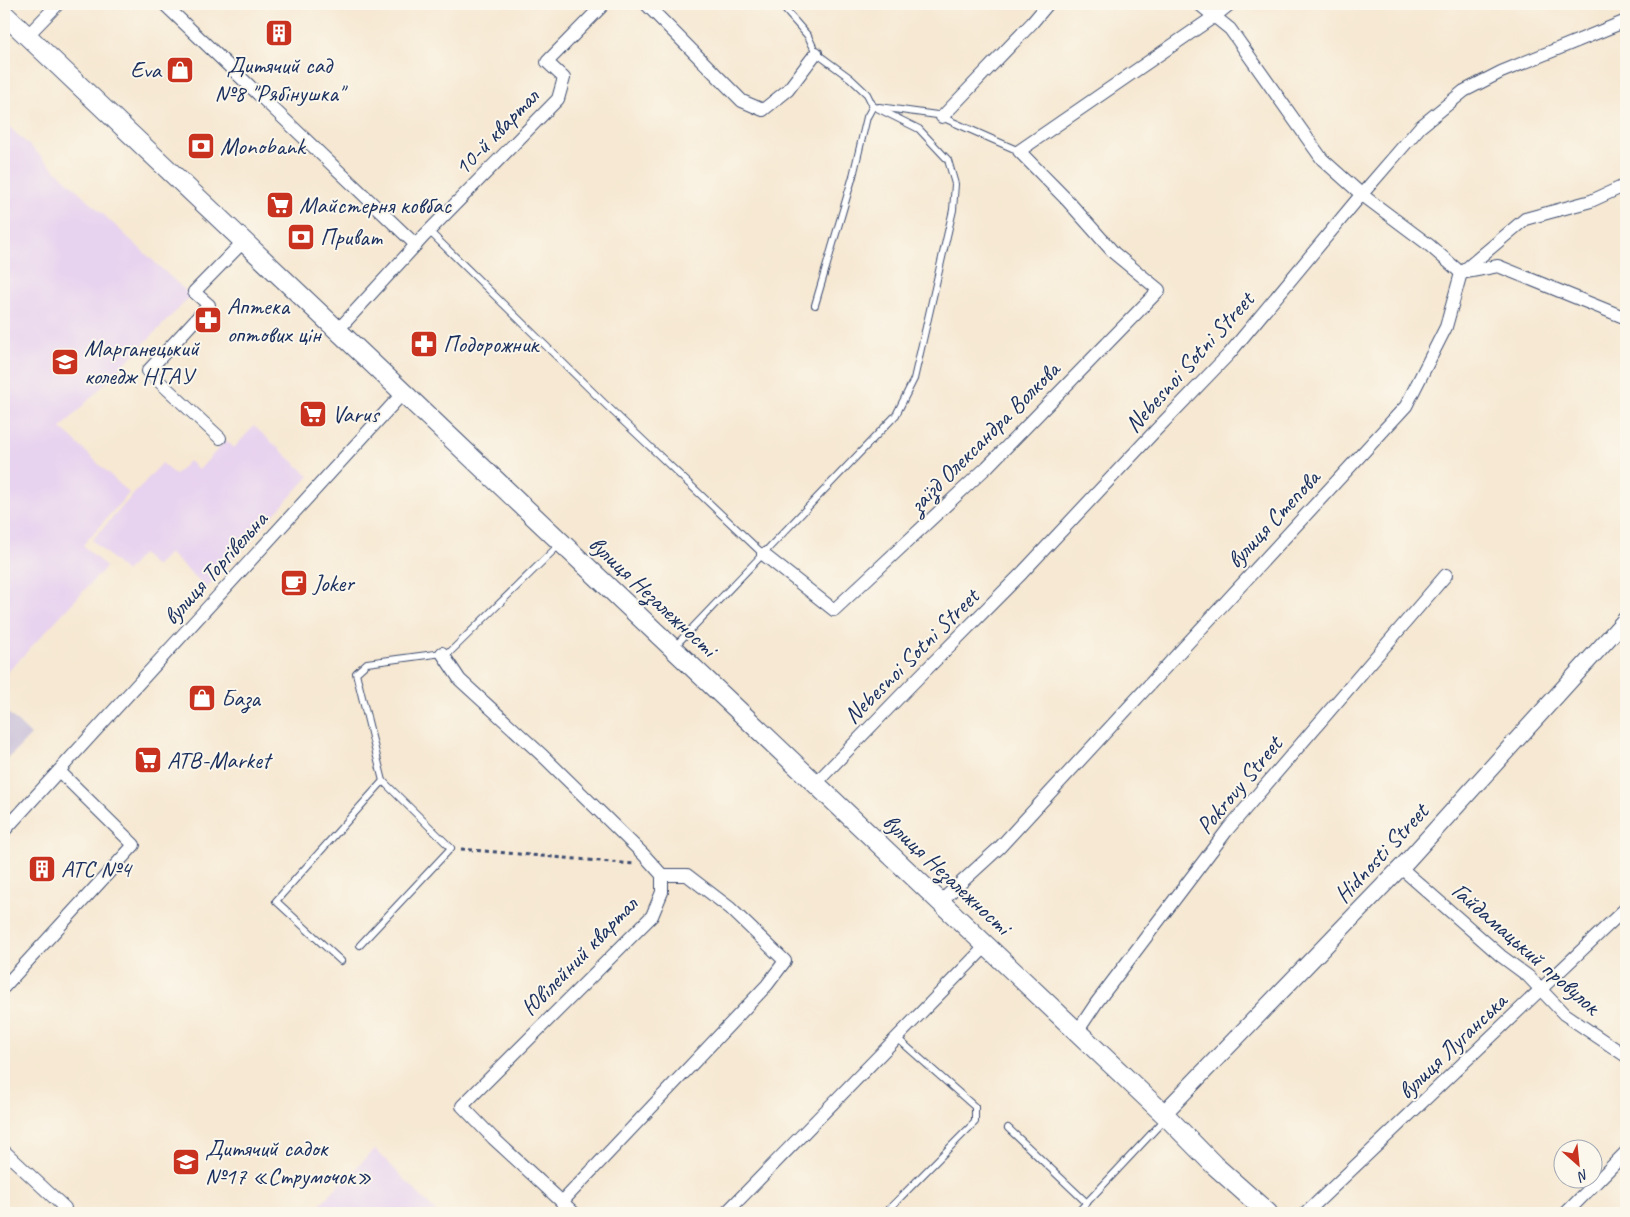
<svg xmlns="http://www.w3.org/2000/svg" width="1630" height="1217" viewBox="0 0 1630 1217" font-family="Caveat,sans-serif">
<rect width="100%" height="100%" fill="#fbf7ec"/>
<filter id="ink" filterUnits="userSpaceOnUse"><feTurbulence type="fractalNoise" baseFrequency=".02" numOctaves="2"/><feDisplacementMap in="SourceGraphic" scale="10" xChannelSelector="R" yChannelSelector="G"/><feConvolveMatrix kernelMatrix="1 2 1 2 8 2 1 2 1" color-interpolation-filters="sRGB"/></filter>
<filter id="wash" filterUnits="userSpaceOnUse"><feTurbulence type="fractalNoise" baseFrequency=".0096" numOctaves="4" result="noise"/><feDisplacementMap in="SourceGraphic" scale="20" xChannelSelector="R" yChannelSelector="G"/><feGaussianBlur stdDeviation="1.12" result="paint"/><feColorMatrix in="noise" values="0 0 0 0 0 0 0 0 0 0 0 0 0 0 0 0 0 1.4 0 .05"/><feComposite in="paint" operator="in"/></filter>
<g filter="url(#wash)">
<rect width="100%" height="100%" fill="#f6e8d2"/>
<g fill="#e7d2ef">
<path d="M 4,122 L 191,296 L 61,428 L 129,493 L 83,545 L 106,567 L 4,676 Z"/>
<path d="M 254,426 L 309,476 L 207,588 L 169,553 L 156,567 L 142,554 L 126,572 L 92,540 L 162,463 L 175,475 L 189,461 L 199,470 L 226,440 L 234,448 Z"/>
<path d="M 375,1149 L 437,1213 L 311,1213 Z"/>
</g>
<path fill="#c8bfd8" d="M 4,709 L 31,735 L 4,763 Z"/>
</g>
<g filter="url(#ink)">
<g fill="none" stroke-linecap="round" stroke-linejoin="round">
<g stroke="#3c4b6f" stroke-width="8">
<g id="service">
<path d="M 780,4 L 808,36 L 816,53 L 850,78 L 867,94 L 873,106 L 867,117 L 853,176 L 815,305"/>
<path d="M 879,107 L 937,115 L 1019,151"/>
<path d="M 429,231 L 604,403 L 763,554"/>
<path d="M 675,646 L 896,415 L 914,379 L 953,210 L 955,184 L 948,160 L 919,129 L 873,106"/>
<path d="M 360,945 L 451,848 L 383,781 L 356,673 L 367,663 L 450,652 L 560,544"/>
<path d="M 341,961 L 276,901 L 383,781"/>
<path d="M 1008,1128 L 1087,1203"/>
<path d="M 885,1213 L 975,1122 L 975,1107 L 897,1038"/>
<path d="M 1077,1213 L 1166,1118"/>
</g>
</g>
<g stroke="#3c4b6f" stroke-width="14">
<g id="minor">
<path d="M 164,4 L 416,245"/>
<path d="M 646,4 L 742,101 L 763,110 L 788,90 L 816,53"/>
<path d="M 1199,4 L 1230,29 L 1322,159 L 1361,194 L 1429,245 L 1461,273 L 1498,266 L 1626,318"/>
<path d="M 27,36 L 58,4"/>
<path d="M 942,117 L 1032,23 L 1048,4"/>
<path d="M 337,331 L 424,236 L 558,99 L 564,78 L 547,62 L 604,4"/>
<path d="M 220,438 L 148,371 L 209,305 L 194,292 L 243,242"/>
<path d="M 763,554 L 834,610 L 987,467 L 1159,290 L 1114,253 L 1067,200 L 1019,151 L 1215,16 L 1230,4"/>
<path d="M 442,653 L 460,680 L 543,756 L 643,854 L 662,875 L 662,892 L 652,916 L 462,1106 L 493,1138 L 574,1213"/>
<path d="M 815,784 L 909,687 L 1022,573 L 1156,430 L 1229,354 L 1356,201 L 1420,127 L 1464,91 L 1501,72 L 1626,21"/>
<path d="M 4,831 L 403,393"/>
<path d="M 1401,868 L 1501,956 L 1528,976 L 1564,1014 L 1626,1056"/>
<path d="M 940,902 L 1000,847 L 1406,406 L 1446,327 L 1461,273 L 1525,219 L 1591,201 L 1626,185"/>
<path d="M 4,987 L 134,845 L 59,771"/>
<path d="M 1077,1032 L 1097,1002 L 1228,829 L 1446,575"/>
<path d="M 4,1151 L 65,1208 L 60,1213"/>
<path d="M 562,1202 L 767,985 L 785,961 L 730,908 L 687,875 L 662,875"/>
<path d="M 726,1213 L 986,946"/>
<path d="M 1306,1213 L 1626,908"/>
<path d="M 1566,1213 L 1626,1152"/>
</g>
</g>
<g stroke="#3c4b6f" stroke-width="18">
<path id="tertiary" d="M 1163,1114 L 1408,860 L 1626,619"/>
</g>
<g stroke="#3c4b6f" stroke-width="21">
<path id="secondary" d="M 4,14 L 1167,1117 L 1214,1165 L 1268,1213"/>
</g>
<path stroke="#3c4b6f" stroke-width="3" stroke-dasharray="4 4" stroke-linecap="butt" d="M 461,849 L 634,864"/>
<use href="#service" stroke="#fff" stroke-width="6"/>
<use href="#minor" stroke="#fff" stroke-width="12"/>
<use href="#tertiary" stroke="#fff" stroke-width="16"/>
<use href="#secondary" stroke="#fff" stroke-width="19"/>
</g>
</g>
<defs>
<g id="building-square" transform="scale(1.4375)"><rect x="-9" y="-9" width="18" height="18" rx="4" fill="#c8321e" stroke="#fbf7ec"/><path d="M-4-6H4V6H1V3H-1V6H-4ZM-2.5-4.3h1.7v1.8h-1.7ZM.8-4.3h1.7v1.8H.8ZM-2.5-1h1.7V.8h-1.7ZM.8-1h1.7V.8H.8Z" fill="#fff"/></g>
<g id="shop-square" transform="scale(1.4375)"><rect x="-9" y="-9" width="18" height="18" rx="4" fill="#c8321e" stroke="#fbf7ec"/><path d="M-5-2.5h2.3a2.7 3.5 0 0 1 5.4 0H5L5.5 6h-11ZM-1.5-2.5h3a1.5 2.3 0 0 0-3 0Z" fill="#fff"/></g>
<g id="bank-square" transform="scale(1.4375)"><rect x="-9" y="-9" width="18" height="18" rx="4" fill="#c8321e" stroke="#fbf7ec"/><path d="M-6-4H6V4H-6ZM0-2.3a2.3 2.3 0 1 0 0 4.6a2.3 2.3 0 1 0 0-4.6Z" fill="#fff"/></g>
<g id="supermarket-square" transform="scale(1.4375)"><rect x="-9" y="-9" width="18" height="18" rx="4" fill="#c8321e" stroke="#fbf7ec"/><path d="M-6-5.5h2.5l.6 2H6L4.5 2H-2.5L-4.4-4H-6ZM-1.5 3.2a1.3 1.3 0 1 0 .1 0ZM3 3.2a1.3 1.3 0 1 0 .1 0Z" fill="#fff"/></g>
<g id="pharmacy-square" transform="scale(1.4375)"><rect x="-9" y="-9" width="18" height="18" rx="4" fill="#c8321e" stroke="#fbf7ec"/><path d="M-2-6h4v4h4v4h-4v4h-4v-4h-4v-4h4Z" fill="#fff"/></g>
<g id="university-square" transform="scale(1.4375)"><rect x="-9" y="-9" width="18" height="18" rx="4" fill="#c8321e" stroke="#fbf7ec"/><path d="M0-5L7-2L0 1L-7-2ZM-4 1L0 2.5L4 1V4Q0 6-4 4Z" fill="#fff"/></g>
<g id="cafe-square" transform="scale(1.4375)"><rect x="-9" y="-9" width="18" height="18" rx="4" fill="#c8321e" stroke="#fbf7ec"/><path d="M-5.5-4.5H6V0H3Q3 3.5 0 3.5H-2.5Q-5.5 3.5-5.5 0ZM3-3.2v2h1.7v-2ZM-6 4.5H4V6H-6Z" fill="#fff"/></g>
<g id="school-square" transform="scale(1.4375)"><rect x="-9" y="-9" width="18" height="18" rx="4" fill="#c8321e" stroke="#fbf7ec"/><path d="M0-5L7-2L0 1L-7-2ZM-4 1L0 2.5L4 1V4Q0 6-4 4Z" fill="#fff"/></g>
</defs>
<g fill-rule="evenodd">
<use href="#building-square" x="279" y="33"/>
<use href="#shop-square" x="180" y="70"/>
<use href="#bank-square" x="201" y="146"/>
<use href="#supermarket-square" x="280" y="205"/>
<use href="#bank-square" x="301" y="237"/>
<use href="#pharmacy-square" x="208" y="320"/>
<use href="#pharmacy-square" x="424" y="344"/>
<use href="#university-square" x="65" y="362"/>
<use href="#supermarket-square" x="313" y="414"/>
<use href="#cafe-square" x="294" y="583"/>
<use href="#shop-square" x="202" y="698"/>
<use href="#supermarket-square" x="148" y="760"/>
<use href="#building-square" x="42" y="869"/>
<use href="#school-square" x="186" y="1162"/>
</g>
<g text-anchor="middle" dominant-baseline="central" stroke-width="4" stroke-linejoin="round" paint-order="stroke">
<g font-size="24" fill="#1b2f5e" stroke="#fbf7ec" text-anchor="start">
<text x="279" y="65" text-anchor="middle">Дитячий сад<tspan x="279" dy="28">№8 "Рябінушка"</tspan></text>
<text x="161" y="70" text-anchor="end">Eva</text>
<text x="220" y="146">Monobank</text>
<text x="299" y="205">Майстерня ковбас</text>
<text x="320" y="237">Приват</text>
<text x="227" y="306">Аптека<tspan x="227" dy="28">оптових цін</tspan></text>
<text x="443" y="344">Подорожник</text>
<text x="84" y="348">Марганецький<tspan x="84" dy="28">коледж НГАУ</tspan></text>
<text x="332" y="414">Varus</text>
<text x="313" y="583">Joker</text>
<text x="221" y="698">База</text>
<text x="167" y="760">ATB-Market</text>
<text x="61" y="869">АТС №4</text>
<text x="205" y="1148">Дитячий садок<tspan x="205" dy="28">№17 «Струмочок»</tspan></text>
</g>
<g font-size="24" fill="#1b2f5e" stroke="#fbf7ec">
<text transform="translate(496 132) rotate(-46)">10-й квартал</text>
<text transform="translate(1189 362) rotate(-48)">Nebesnoi Sotni Street</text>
<text transform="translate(984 437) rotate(-45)">заїзд Олександра Волкова</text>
<text transform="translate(1273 519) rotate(-47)">вулиця Степова</text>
<text transform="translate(215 568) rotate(-48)">вулиця Торгівельна</text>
<text transform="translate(653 596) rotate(43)">вулиця Незалежності</text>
<text transform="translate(911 656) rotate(-45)">Nebesnoi Sotni Street</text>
<text transform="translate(1239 785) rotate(-50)">Pokrovy Street</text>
<text transform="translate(1381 853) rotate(-47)">Hidnosti Street</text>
<text transform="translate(947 874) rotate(43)">вулиця Незалежності</text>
<text transform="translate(1526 948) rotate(41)">Гайдамацький провулок</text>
<text transform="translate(579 956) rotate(-46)">Ювілейний квартал</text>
<text transform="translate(1452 1046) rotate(-44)">вулиця Луганська</text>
</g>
</g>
<rect width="1630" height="1217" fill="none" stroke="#fbf7ec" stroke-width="20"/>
<g transform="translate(1578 1164) rotate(153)"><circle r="24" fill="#fbf7ec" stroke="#a1a7b3"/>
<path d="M0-4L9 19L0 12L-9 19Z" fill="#c8321e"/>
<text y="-8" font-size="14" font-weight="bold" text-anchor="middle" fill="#1b2f5e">N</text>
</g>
</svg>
